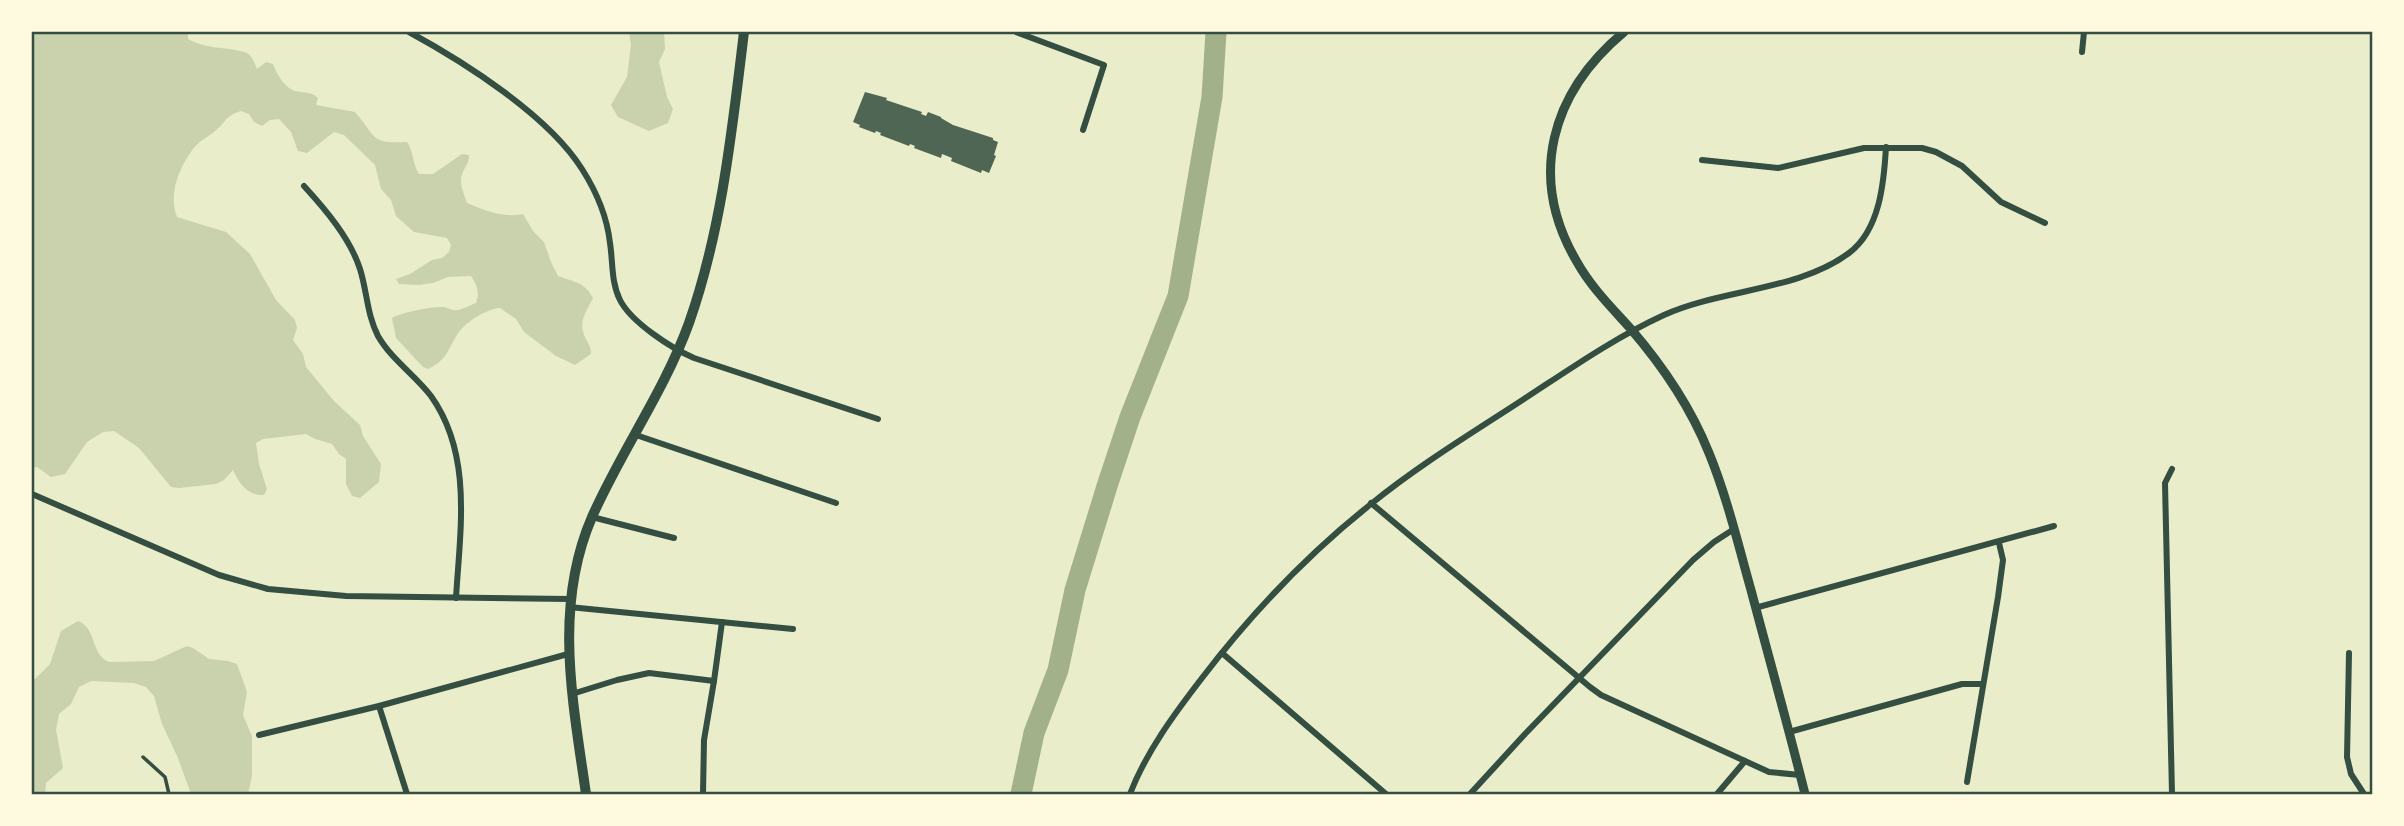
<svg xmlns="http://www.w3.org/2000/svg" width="2404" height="826" viewBox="0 0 2404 826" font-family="'IBM Plex Sans',sans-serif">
<rect width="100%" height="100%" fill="#e9edc9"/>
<g fill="#cad2ad">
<path d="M 32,32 L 188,32 L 188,39 C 208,50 224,46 244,52 C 252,54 254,62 257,69 L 266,62 L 273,64 C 276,73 285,88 295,91 C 304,93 310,91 318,98 L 316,105 L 355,112 C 377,137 369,144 407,142 C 414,152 412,163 419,174 L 433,174 L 462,154 L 469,155 C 469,163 466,165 463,172 C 458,183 464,193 467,203 C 486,211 502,218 523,214 L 533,231 L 544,242 L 551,262 L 558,276 C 574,282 585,282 593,298 C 586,312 578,322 585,337 C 588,344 591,346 591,354 L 575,365 L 556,356 L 524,332 L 516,319 L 500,308 C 486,309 464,323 457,335 C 446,352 448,359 428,369 L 423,367 L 396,338 L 392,318 C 398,313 434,306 443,307 C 447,307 450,310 454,310 C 461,311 470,305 476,303 C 480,293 477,285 471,276 L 448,277 L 433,283 L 419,285 L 399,284 L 396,279 L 410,274 L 432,260 L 442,258 L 449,252 L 451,245 L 447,238 L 414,232 L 396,216 L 391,200 L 381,189 L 375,165 L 344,135 L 334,132 L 307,153 L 298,151 L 291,132 L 279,119 L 270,120 L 262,126 L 254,122 L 249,114 L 241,111 C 224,116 227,122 215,131 C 208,137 199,141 193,149 C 179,168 168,194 177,217 L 226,232 L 250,254 L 276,300 L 295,320 L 297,328 L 293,340 L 303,354 L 306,367 L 334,401 L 360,425 L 363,436 L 381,464 L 379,482 L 360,498 L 352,496 L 346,484 L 346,459 L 339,454 L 332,444 L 315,439 L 306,434 L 263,439 L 256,443 L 259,464 L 267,489 L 264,495 C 247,496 239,483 233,470 L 224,480 L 216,484 L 179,488 L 171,487 L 139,448 L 114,431 L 103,432 L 87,442 L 65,474 L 51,477 L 37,467 L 32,468 Z"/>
<path d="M 629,32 L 664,32 L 665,49 L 659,62 L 667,97 L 673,109 L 668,123 L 649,131 L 618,117 L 611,105 L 627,77 L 631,45 Z"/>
<path d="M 78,621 C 97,628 90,654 109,662 L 154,661 L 187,646 L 193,648 L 209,659 L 228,661 L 237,664 L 247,692 L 243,715 L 252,736 L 252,776 L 248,794 L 191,794 L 178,758 L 162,724 L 154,696 L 146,687 L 134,683 L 91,681 L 79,687 L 71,704 L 59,714 L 56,730 L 63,768 L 46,783 L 45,794 L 32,794 L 32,679 L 35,679 L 50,664 L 61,631 Z"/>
</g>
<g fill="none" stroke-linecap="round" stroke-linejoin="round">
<path stroke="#a3b18a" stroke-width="21" d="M 1021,794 L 1034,733 L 1058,670 L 1075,590 L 1108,483 L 1130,417 L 1178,296 L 1212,97 L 1216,32"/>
</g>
<path fill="#4f6655" d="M 865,92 L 887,98 L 886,100 L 922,112 L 921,114 L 926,116 L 928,112 L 941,117 L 941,118 L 953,125 L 993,138 L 993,140 L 998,142 L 994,155 L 996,156 L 989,173 L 982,170 L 981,173 L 951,161 L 952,158 L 942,154 L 941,158 L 914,148 L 915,146 L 910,144 L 909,146 L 880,135 L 881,133 L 876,131 L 875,133 L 859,127 L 860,125 L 853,122 Z"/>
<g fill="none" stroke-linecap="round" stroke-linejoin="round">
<path stroke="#344e41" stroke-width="3.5" d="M 143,757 L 165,777 L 169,794"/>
<g stroke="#344e41" stroke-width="6">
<path d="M 409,32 C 464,62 548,115 582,169 C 596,191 607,216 610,243 C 613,262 611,282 620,300 C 631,322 671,348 694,358 L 878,419"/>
<path d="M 1016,32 L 1104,65 L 1083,130"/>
<path d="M 2082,52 L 2084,32"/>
<path d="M 1702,160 L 1778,168 L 1864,148 L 1922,148 L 1936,152 L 1962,166 L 2001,202 L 2045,223"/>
<path d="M 304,186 C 325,209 350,238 360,269 C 367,291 367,315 378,336 C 391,359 415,375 431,396 C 473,455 460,530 456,598"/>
<path d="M 636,435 L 836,503"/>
<path d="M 32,494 L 219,575 L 268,589 L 346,596 L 570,599"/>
<path d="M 1371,503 L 1590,687 L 1601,695 L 1769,772 L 1800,775"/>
<path d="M 592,517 L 674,538"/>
<path d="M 569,607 L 793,629"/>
<path d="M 1755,608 L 2054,526"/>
<path d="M 1222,653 L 1386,794"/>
<path d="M 2349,653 L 2347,757 L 2351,774 L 2364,794"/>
<path d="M 572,694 L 617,680 L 649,673 L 714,681 L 722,622"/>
<path d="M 379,706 L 407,794"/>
<path d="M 1789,732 L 1962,684 L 1983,684"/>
<path d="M 259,735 L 379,706 L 568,654"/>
<path d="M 1967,782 L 1998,597 L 2003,560 L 1999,543"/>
<path d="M 703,794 L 704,740 L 714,681"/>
<path d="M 1130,794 C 1146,752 1175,713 1202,678 C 1251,614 1308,554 1371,504 C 1419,465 1472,433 1524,399 C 1570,369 1614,338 1664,315 C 1721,289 1798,291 1849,253 C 1880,230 1884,182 1886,147"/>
<path d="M 1470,794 L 1525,734 L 1693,560 L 1714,542 L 1734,529"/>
<path d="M 1717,794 L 1745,761"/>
<path d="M 2172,794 L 2165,483 L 2172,469"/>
</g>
<path stroke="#344e41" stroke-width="9" d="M 1624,32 C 1551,93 1527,177 1577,262 C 1591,287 1611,307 1630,328 C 1662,365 1691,408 1709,453 C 1727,497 1738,544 1751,590 C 1769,658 1788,726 1805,794"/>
<path stroke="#344e41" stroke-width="10" d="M 586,794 C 573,702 553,607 592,517 C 621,451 664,392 689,323 C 722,229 732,130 744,32"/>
</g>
<rect width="2404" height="826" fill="none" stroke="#fefae0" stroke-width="66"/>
<rect x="33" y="33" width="2338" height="760" fill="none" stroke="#344e41" stroke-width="2.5"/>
</svg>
